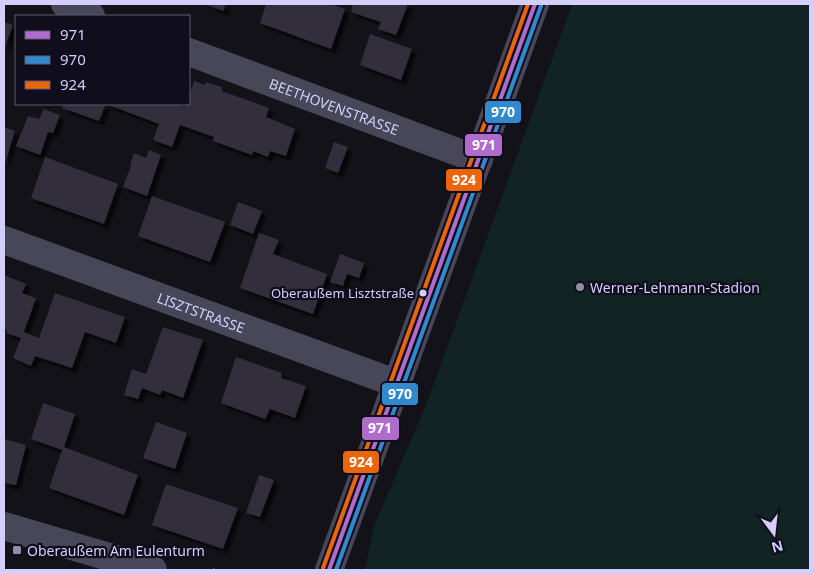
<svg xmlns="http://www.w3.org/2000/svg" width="814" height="574" viewBox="0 0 814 574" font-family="'Noto Sans',sans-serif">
<defs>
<filter id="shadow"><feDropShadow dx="4.5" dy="4.5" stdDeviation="1" flood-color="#0009"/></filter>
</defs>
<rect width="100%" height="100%" fill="#121218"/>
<path fill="#112323" d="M 572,4 L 810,4 L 810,570 L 365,570 L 374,526 L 426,405 Z"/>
<g fill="#302f3b" filter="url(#shadow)">
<path d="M 205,4 L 226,4 L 223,11 Z"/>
<path d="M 266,4 L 331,4 L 345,9 L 331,49 L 260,23 Z"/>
<path d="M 353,4 L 408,4 L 396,35 L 378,29 L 381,22 L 351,12 Z"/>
<path d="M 4,22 L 13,25 L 4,50 Z"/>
<path d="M 370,34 L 412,49 L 401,80 L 360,65 Z"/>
<path d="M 194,81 L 205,85 L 206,82 L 222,87 L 222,91 L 269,108 L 266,117 L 295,129 L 286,156 L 270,151 L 268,157 L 253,151 L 252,155 L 213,141 L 214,137 L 180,125 L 172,147 L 153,140 L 159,124 L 106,104 L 99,121 L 62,108 L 64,104 L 176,104 L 185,107 L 186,104 L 189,104 L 189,96 Z"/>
<path d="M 44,109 L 60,115 L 53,133 L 48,132 L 40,155 L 16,146 L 28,116 L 39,119 Z"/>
<path d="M 4,127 L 15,131 L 4,167 Z"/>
<path d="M 334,142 L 348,147 L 338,173 L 325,168 Z"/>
<path d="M 149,150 L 161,155 L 147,196 L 123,187 L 131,166 L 130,165 L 134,153 L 146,158 Z"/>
<path d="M 45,157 L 118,184 L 104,224 L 31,198 Z"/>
<path d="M 152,196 L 225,222 L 210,262 L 138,236 Z"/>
<path d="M 238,202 L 262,211 L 253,234 L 230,225 Z"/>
<path d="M 259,233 L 279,240 L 273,254 L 327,274 L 313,314 L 240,288 Z"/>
<path d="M 340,254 L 364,263 L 359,278 L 347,274 L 343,286 L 330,282 Z"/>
<path d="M 4,275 L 26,284 L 22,293 L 36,298 L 24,332 L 39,338 L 55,293 L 125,317 L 116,343 L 85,332 L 72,368 L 35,356 L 31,366 L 13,358 L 21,338 L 6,333 L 7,330 L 4,329 Z"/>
<path d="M 163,327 L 203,340 L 183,398 L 162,390 L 160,395 L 142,388 L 138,399 L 124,395 L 132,369 L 146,374 Z"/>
<path d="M 236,357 L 282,373 L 281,378 L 306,386 L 295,418 L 270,409 L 265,419 L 221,403 Z"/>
<path d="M 43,403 L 75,414 L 64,447 L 138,475 L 124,515 L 49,488 L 62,450 L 31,439 Z"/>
<path d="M 156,422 L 187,433 L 175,469 L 143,458 Z"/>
<path d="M 4,439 L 26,445 L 16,485 L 4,483 Z"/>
<path d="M 259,475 L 274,480 L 260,517 L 246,513 Z"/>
<path d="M 166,484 L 238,508 L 223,549 L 152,525 Z"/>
</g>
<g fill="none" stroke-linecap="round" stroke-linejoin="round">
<path stroke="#4a5761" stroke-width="3" stroke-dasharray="2.5 4" stroke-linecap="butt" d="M 213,570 L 215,570"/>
<g stroke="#484759" stroke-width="28">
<path d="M 65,4 L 91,16"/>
<path id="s1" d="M 189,52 L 479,160"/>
<path id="s2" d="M 4,240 L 398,384"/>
<path d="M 4,526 L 153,570"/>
<path d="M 329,570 L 535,4"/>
</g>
<g stroke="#100e1c" stroke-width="8">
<path id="bus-1" d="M 329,570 L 535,4"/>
</g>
<g stroke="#100e1c" stroke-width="8">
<path id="bus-2" d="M 336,570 L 541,6"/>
</g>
<g stroke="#100e1c" stroke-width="8">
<path id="bus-3" d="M 323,568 L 528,4"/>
</g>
<use href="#bus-1" stroke="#b06ccc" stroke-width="4"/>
<use href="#bus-2" stroke="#328ace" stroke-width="4"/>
<use href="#bus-3" stroke="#eb660b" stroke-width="4"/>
</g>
<g fill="#8f8cab" stroke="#100e1c" stroke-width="2">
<circle cx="580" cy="287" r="5"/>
<rect x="12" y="545" width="10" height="10" rx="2.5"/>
</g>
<circle fill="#d3cefa" stroke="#100e1c" stroke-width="2" cx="423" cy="293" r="4.5"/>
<g text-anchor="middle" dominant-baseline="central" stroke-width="4.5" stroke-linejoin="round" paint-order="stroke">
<g font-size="13" fill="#d3cefa" stroke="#100e1c" text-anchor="end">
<text x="414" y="293">Oberaußem Lisztstraße</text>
</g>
<g font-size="14" fill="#d3cefa" stroke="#100e1c">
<text stroke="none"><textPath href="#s1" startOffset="155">BEETHOVENSTRASSE</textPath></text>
<text stroke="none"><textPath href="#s2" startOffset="210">LISZTSTRASSE</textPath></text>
</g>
<g font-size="14" fill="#d3cefa" stroke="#100e1c" text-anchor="start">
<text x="590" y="287">Werner-Lehmann-Stadion</text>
<text x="27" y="550">Oberaußem Am Eulenturm</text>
</g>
</g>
<g stroke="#100e1c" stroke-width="2">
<rect x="484" y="100" width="38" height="24" rx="5" fill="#328ace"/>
<rect x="464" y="133" width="39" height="24" rx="5" fill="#b06ccc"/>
<rect x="445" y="168" width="38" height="24" rx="5" fill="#eb660b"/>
<rect x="381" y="382" width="38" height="24" rx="5" fill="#328ace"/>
<rect x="361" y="416" width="39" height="25" rx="5" fill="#b06ccc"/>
<rect x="342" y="450" width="38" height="24" rx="5" fill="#eb660b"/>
</g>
<g font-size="14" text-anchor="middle" font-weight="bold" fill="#fff">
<text x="503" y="117">970</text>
<text x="484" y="150">971</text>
<text x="464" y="185">924</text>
<text x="400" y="399">970</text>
<text x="380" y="433">971</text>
<text x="361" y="467">924</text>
</g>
<rect width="814" height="574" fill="none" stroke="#d3cefa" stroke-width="10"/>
<rect x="15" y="15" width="175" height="90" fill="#100e1c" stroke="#5e5b75"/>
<rect x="25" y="31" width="25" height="8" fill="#b06ccc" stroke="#5e5b75"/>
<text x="60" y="40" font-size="15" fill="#d3cefa">971</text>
<rect x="25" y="56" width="25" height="8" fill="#328ace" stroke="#5e5b75"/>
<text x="60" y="65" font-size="15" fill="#d3cefa">970</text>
<rect x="25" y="81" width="25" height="8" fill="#eb660b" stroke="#5e5b75"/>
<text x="60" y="90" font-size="15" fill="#d3cefa">924</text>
<g transform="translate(774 534) rotate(165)" stroke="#100e1c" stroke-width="4" paint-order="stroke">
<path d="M0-4L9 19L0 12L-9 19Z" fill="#d3cefa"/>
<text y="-8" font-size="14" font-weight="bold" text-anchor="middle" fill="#d3cefa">N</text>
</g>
</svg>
